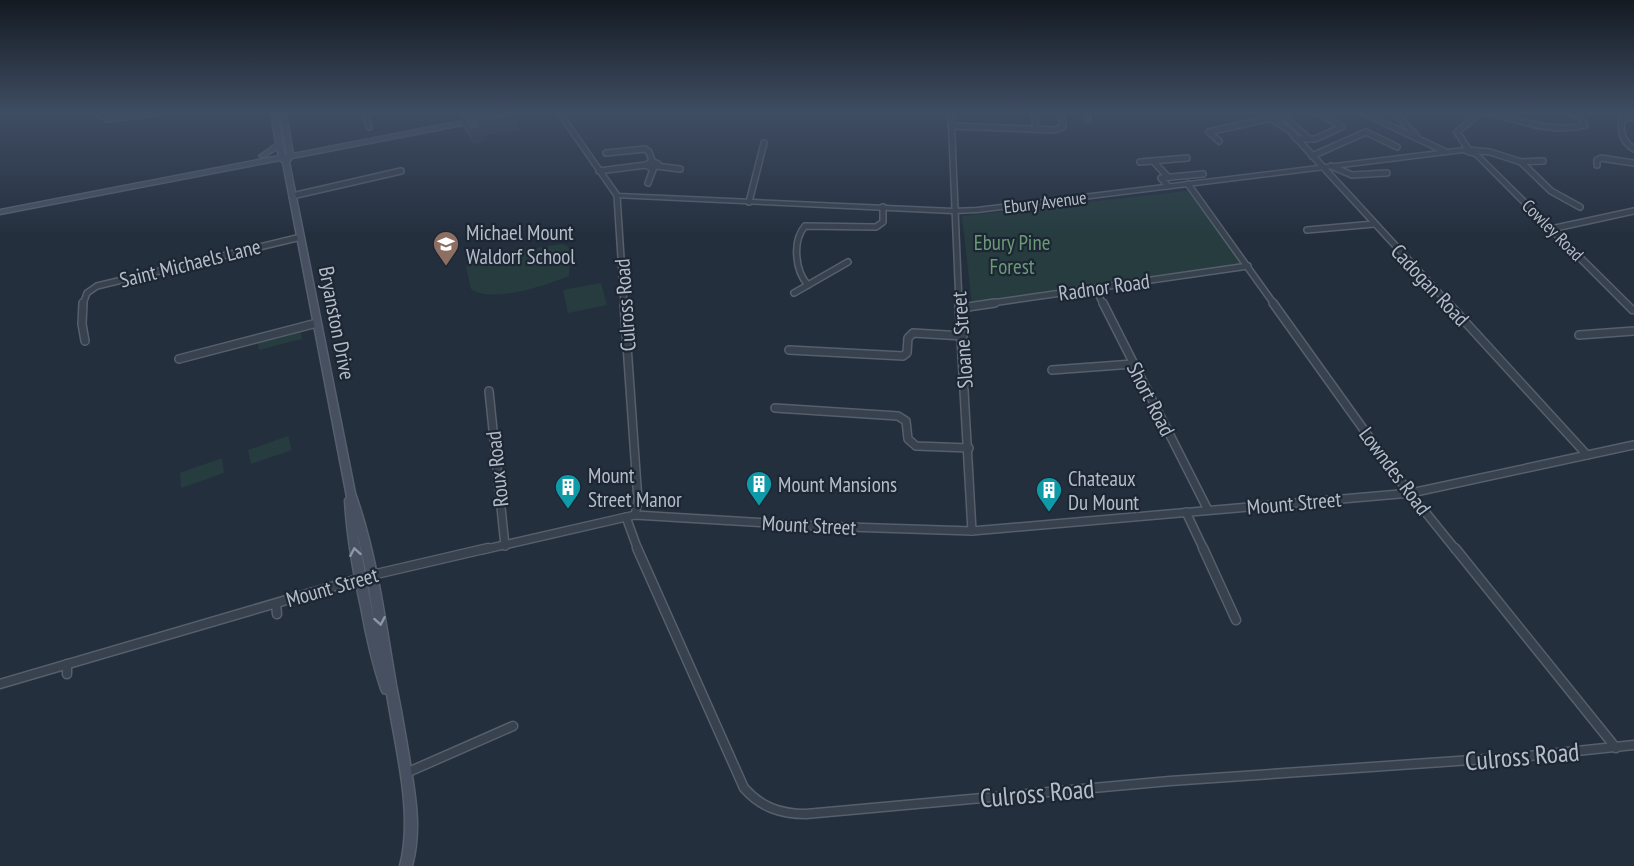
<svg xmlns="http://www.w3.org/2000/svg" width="1634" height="866" viewBox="0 0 1634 866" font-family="'PT Sans Narrow',sans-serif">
<rect width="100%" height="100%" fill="#242f3e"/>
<g fill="#263c3f">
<path d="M 1187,191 L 1194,199 L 1244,268 L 1093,286 L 972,304 L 962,216 Z"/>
<path d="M 560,244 L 566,245 L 570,249 L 569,276 C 547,285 492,304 471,289 L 466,266 L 471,259 Z"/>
<path d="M 601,283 L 607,305 L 568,313 L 563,290 Z"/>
<path d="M 300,329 L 302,339 L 259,350 L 257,340 Z"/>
<path d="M 288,436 L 292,450 L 251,464 L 248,450 Z"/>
<path d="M 222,458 L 224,473 L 181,488 L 180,473 Z"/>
</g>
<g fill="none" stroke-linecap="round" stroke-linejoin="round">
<g stroke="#565f6c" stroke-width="8">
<g id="minor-far2">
<path d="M 98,113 L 107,119 L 156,113"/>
<path d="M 365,113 L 369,127"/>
<path d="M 951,113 L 959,304"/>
<path d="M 1034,113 L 1036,129"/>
<path d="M 1088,113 L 1088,119"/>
<path d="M 1280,113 L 1309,139"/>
<path d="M 1363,113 L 1444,151"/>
<path d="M 1395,113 L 1417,137"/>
<path d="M 1489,113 C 1520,120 1553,134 1585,125 L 1580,117 L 1571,113"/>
<path d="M 1634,117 L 1622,119 C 1620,133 1622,141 1634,149"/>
<path d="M 1270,118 L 1290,131 L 1449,304"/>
<path d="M 951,126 L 1054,130 L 1063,127 L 1061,113"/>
<path d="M 1297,139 L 1315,139 L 1342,127 L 1319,113"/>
<path d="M 1219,141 L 1209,132 L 1270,118"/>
<path d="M 1469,150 L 1490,152 L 1521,162 L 1551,191 L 1580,207"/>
<path d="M 1470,152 L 1457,132 L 1480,113"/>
<path d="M 606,153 L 645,149 L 649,152 L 652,161"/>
<path d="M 1312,156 L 1366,132 L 1397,147"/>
<path d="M 652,161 L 658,164 L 651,168 L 646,165 Z"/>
<path d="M 1140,162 L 1187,158"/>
<path d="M 1154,162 L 1168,177"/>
<path d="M 1521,162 L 1543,161"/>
<path d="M 1597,165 L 1597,160 L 1601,158 L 1634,163"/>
<path d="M 656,166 L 680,169"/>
<path d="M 1331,166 L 1352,175 L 1387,173"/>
<path d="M 599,171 L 646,165"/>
<path d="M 648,183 L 654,167"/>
<path d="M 1188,184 L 1274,304"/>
<path d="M 1168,186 L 1161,178 L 1203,174"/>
<path d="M 292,196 L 401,171"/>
<path d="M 617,196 L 624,304"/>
<path d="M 749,202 L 764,143"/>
<path d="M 1551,229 L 1634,211"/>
<path d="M 1307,230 L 1374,224"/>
<path d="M 808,285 C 795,271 792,241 805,226 L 876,227 L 883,222 L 883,207"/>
<path d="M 1095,288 L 1103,304"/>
<path d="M 794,293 L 848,262"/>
<path d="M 83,304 L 87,293 L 97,286 L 301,237"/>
<path d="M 985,304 L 1248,266"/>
</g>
</g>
<g stroke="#565f6c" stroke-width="10">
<g id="minor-far1">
<path d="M 83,303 L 82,324 L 85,341"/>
<path d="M 624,303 L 638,501 L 635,515"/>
<path d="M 959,303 L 972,531"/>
<path d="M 1103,303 L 1208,510"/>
<path d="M 1273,303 L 1402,483 L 1456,550"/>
<path d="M 1448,303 L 1587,455"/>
<path d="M 961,308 L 995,303"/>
<path d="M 1579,335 L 1634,331"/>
<path d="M 789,350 L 903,356 L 907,353 L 908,338 L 913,333 L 963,336"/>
<path d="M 179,359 L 317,323"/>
<path d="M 1052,370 L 1133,364"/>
<path d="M 489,391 L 505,546"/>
<path d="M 775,408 L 898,416 L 906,421 L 908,439 L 916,446 L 969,448"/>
<path d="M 1186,512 L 1204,550"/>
<path d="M 626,517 L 638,550"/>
<path d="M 482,550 L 635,515 L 817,526 L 972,531 L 1411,493 L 1634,445"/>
</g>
</g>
<g stroke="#565f6c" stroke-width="11">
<g id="minor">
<path d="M 637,548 L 744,788 C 761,807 780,814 806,814 L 1170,781 L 1529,756 L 1634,745"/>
<path d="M 1203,548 L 1236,620"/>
<path d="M 1455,548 L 1616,748"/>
<path d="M 276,604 L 277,614"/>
<path d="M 67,664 L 67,674"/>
<path d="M 0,684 L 372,575 L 488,548"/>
<path d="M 406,773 L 513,726"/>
</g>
</g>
<g stroke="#565f6c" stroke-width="3">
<path id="tertiary" d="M 557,113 L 562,113 L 619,194 L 953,209 L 977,208 L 1464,148 L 1479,154 L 1634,307 L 1634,313 L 1631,313 L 1475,156 L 1463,152 L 977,212 L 953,213 L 615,197 Z"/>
</g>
<g stroke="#565f6c" stroke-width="3">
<path id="secondary" d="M 271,113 L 277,113 L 285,155 L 287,155 L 280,113 L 286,113 L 293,154 L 473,119 L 476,121 L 473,123 L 292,158 L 289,162 L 355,493 C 377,555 385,621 396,685 C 401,709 405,733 409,757 C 415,794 422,829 412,866 L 400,866 C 414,813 395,747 387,694 L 383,693 L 381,689 C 372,662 366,635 361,607 C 353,571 347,536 345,500 L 347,497 L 283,163 L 280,160 L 0,214 L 0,210 L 279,156 L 277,149 L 264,157 L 259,156 L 276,144 ZM 357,531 L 367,575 L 375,627 Z"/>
</g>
<use href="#minor-far2" stroke="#38414e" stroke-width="5"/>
<use href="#minor-far1" stroke="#38414e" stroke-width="7"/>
<use href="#minor" stroke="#38414e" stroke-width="8"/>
<use href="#tertiary" fill="#38414e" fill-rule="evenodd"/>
<use href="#secondary" fill="#465061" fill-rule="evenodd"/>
</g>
<path fill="#3b4654" d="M 459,114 L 519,129 L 483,136 L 485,141 L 474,144 L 463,127 Z"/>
<path fill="#303945" d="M 515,116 L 519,129 L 483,136 L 485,141 L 474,144 L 470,130 L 478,123 Z"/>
<path fill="#455162" stroke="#303945" stroke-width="1.5" d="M 459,114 L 514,113 L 515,116 L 478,123 L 481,128 L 470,130 Z"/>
<defs><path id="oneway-chevron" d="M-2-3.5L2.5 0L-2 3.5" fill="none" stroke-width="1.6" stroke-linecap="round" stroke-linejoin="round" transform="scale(1.5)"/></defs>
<g stroke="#8e96a5">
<use href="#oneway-chevron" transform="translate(355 552) rotate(-100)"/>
<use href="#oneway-chevron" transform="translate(380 621) rotate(80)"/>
</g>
<linearGradient id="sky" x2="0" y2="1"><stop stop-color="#141a22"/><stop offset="0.48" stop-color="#3f4d63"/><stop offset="1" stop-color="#3f4d63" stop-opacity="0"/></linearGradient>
<rect width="1634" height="235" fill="url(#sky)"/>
<defs>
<g id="school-pin" transform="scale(1.35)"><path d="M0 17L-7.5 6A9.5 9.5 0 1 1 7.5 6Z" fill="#8d6e63" stroke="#1d2633"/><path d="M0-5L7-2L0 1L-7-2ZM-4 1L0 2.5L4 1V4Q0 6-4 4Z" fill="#fff"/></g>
<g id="building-pin" transform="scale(1.35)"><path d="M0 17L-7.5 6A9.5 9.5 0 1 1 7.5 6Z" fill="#0f9aa8" stroke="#1d2633"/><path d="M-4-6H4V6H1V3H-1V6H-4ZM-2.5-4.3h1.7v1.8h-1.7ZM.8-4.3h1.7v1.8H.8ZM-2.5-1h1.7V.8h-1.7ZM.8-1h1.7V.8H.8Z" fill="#fff"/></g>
</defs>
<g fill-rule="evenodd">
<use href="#school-pin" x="446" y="244"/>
<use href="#building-pin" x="759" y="484"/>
<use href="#building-pin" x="568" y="487"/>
<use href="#building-pin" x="1049" y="490"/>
</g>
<g text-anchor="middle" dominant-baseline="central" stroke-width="4.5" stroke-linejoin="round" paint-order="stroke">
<g font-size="18" fill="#b4bcc9" stroke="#1d2633">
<text transform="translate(1045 202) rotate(-7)">Ebury Avenue</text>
<text transform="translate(1553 230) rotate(45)">Cowley Road</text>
</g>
<g font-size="21" fill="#b4bcc9" stroke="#1d2633" text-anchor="start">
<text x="466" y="232">Michael Mount<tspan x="466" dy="24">Waldorf School</tspan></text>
<text x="588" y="475">Mount<tspan x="588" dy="24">Street Manor</tspan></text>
<text x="1068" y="478">Chateaux<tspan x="1068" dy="24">Du Mount</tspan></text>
<text x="778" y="484">Mount Mansions</text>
</g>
<g font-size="21" fill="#6b9a76" stroke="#1d2633">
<text x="1012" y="242">Ebury Pine<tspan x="1012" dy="24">Forest</tspan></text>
</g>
<g font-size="21" fill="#b4bcc9" stroke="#1d2633">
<text transform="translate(190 263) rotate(-14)">Saint Michaels Lane</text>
<text transform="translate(1430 285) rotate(47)">Cadogan Road</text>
<text transform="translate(1104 287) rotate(-8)">Radnor Road</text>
<text transform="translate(625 305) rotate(-94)">Culross Road</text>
<text transform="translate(337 323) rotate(79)">Bryanston Drive</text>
<text transform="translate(962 340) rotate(-94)">Sloane Street</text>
<text transform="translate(1151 399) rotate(63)">Short Road</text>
<text transform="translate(497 469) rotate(-96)">Roux Road</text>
<text transform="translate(1395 471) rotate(53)">Lowndes Road</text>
<text transform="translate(1294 503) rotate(-5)">Mount Street</text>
<text transform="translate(809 525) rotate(3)">Mount Street</text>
<text transform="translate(332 587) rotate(-16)">Mount Street</text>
</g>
<g font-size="26" fill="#b4bcc9" stroke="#1d2633">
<text transform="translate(1522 756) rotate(-5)">Culross Road</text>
<text transform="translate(1037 793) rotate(-5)">Culross Road</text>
</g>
</g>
</svg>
